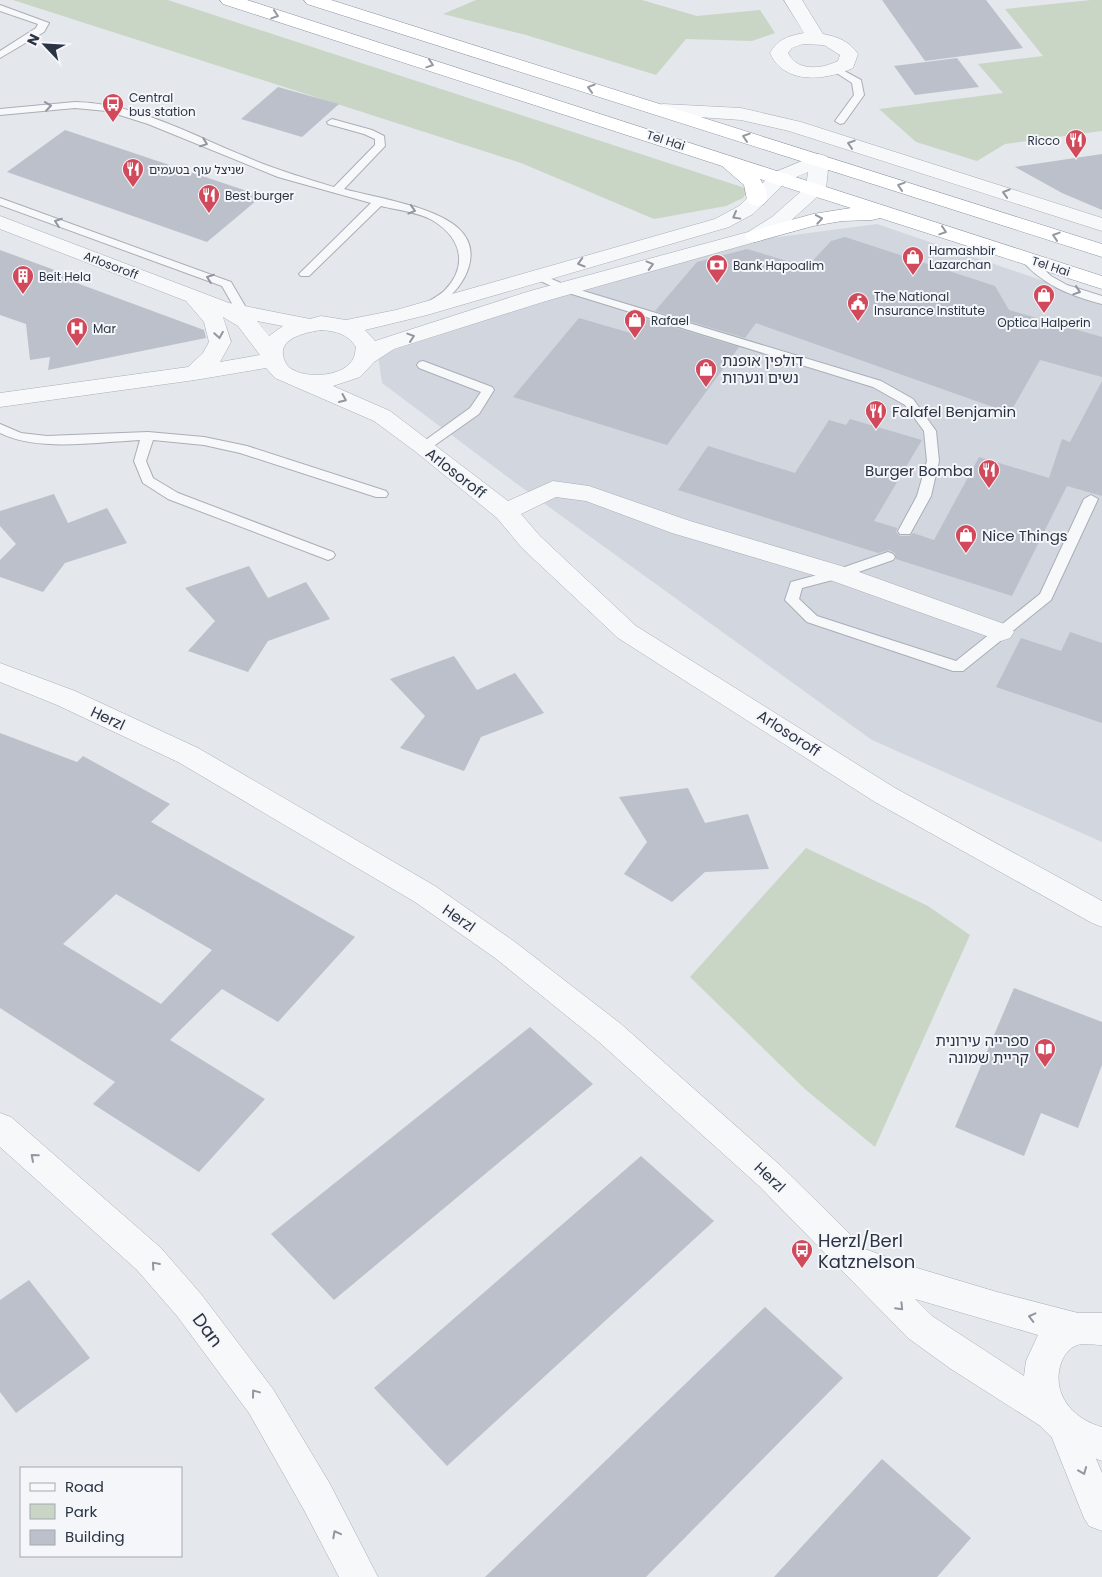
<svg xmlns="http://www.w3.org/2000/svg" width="1102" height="1577" viewBox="0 0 1102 1577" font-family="Poppins,'Noto Sans Hebrew',sans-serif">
<rect width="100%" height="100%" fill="#e4e7ec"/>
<path fill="#d2d6de" d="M 877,224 L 1102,301 L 1102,842 L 872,740 L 513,481 L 382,383 L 378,355 L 632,274 L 771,238 Z"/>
<g fill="#c9d6c5">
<path d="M 13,0 L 168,0 L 748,189 L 743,198 L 726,206 L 654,219 L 521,163 Z"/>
<path d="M 476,0 L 642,0 L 697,16 L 760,10 L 775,33 L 752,41 L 686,39 L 656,75 L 526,35 L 443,14 Z"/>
<path d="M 1091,0 L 1102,0 L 1102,131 L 1005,144 L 977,161 L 916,142 L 879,109 L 1003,93 L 978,64 L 1043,56 L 1005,9 Z"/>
<path d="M 806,848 L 928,906 L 970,935 L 875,1147 L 806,1090 L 690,977 Z"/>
</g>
<g fill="#bbc0ca" fill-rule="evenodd">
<path d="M 882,0 L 986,0 L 1023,48 L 925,61 Z"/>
<path d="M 957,58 L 979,87 L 915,95 L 894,66 Z"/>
<path d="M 278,87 L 339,104 L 302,137 L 241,119 Z"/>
<path d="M 65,130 L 262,196 L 207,242 L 7,172 Z"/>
<path d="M 1102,154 L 1102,210 L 1062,193 L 1015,167 Z"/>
<path d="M 845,237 L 995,286 L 1009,310 L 1102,337 L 1102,377 L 1040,360 L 1010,413 L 756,323 L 745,338 L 655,311 L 697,262 L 747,249 L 807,267 L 831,241 Z"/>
<path d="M 0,250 L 71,276 L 66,279 L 204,330 L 206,338 L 48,370 L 50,357 L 30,360 L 26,324 L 0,315 Z"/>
<path d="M 579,318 L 634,334 L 647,319 L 739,347 L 667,445 L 513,397 Z"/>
<path d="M 1102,381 L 1102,496 L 1067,486 L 1012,596 L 896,559 L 895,553 L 889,550 L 878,553 L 678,490 L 708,446 L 795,473 L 829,420 L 846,425 L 850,419 L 922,440 L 874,521 L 897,528 L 896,532 L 900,536 L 910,536 L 913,533 L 934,540 L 979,457 L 1049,478 L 1062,439 L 1070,442 Z"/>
<path d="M 54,494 L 68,523 L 107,508 L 127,543 L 65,563 L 43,592 L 0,577 L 0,560 L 16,544 L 0,526 L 0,511 Z"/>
<path d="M 249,566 L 268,598 L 306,582 L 330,619 L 268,641 L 248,672 L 188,651 L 215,621 L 185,588 Z"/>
<path d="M 1070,632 L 1102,643 L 1102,723 L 996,687 L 1021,638 L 1061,651 Z"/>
<path d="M 454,656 L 477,690 L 515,673 L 544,713 L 481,737 L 464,771 L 400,748 L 425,716 L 390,679 Z"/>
<path d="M 0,733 L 77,762 L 83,756 L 170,804 L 151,822 L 355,937 L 278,1022 L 222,989 L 170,1040 L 265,1099 L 199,1172 L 93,1104 L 115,1082 L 0,1008 ZM 116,894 L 212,950 L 161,1004 L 63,944 Z"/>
<path d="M 688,788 L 705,823 L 748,814 L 769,869 L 705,872 L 672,902 L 624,874 L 647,842 L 619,797 Z"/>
<path d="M 1014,988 L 1102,1022 L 1102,1065 L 1078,1128 L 1041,1113 L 1024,1156 L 955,1127 Z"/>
<path d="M 530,1027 L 593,1084 L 334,1300 L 271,1234 Z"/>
<path d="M 641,1156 L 714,1221 L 447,1466 L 374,1388 Z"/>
<path d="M 29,1280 L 90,1358 L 16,1413 L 0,1392 L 0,1300 Z"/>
<path d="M 765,1307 L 843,1378 L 646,1577 L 485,1577 Z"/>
<path d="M 882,1459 L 971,1538 L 937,1577 L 774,1577 Z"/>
</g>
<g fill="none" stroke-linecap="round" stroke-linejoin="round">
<g stroke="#a9aeb7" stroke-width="2">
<g id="service">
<path d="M 0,5 L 49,23 L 44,32 L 0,58 L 0,51 L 36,28 L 38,24 L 0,11 Z"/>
<path d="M 837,67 L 861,80 L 864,95 L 844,123 L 840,124 L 835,121 L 854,95 L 852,83 L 832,70 Z"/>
<path d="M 75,102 C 135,103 190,134 244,156 C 273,169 304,178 334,187 L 375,145 L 375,139 L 364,134 L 328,124 L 327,122 L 332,119 L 372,130 L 384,136 L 385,146 L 344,189 C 376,198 434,206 458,228 C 484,251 465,286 443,302 C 436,307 431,313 423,311 L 421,308 L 423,305 C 430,300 439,296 445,290 C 469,265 461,237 432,220 C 418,212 397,210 381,206 L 309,276 L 301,276 L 299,274 L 301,272 L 371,203 L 278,177 L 148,124 L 107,111 L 75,108 L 0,115 L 0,109 Z"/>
<path d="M 0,198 L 231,282 L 248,311 L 242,315 L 238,314 L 222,286 L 0,205 Z"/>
<path d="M 1026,255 L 1030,256 L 1051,276 L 1067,285 L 1102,296 L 1102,304 C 1071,296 1040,284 1020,258 Z"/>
<path d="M 538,273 L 570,287 L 881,381 L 913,399 L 936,431 L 939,461 L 931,496 L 910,534 L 900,534 L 898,531 L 917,496 L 927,461 L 924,431 L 905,405 L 873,387 L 562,291 L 534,278 L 532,276 L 534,274 Z"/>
<path d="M 423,361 L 492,387 L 494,390 L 479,414 L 428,450 L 420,450 L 418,447 L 420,444 L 470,408 L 481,392 L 419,368 L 417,365 L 419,362 Z"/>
<path d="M 0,424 L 21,433 L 47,436 L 148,432 L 204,437 L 247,446 L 386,491 L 388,494 L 386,497 L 376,497 L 240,453 L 204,445 L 153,440 L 146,461 L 153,478 L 178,493 L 333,552 L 335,555 L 333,558 L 328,560 L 168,499 L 143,483 L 134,461 L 140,440 C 98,442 37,452 0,433 Z"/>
<path d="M 1091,495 L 1098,499 L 1051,600 L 963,671 L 953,671 L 807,622 L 785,600 L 791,582 L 836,570 L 888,552 L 893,554 L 895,557 L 893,560 L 844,577 L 802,588 L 799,599 L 817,616 L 956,661 L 1040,594 L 1084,499 Z"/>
</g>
</g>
<g stroke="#a9aeb7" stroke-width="1">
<g id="minor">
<path d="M 784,0 L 802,0 L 823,34 C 838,37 849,41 858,54 L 853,68 C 825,81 784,85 770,53 C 778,39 788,36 804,33 ZM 803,44 L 824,45 L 840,55 L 838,61 C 822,69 797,72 788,53 L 792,48 Z"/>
<path d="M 663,104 L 741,108 L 801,122 L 1102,218 L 1102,231 L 789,131 L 741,120 L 656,114 L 653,110 L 656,106 Z"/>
<path d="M 819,154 L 826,156 L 829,160 L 826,189 L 786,225 L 762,240 L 546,301 L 394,349 L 374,362 L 360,377 L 333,386 L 390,411 L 508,501 L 553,481 L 589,486 L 690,521 L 848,568 L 1010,626 L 1014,632 L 1010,638 L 1001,641 L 992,638 L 830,580 L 672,533 L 586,501 L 556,497 L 521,514 L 540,536 L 636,626 L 895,788 L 1102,901 L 1102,927 L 1092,923 L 875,802 L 618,638 L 522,548 L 497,518 L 416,452 L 374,421 L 275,378 L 266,368 L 195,380 L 0,407 L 0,393 L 188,367 L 203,353 L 209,342 L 204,322 L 186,301 L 0,229 L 0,216 L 229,303 L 310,319 L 321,316 L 346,320 L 396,310 L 715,219 L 739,206 L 773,173 ZM 808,172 L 806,187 L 772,217 L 748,232 L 530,291 L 375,341 L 365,330 L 427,315 L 729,227 L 753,214 L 787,181 ZM 223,317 L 238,326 L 260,355 L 220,362 L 231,342 ZM 257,321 L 283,326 L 269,336 ZM 321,330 C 336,331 348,334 356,347 C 355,352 355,358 351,362 C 340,377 305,379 290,368 C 286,365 284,360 283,355 C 280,337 309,332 321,330 Z"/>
<path d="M 0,1113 L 11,1117 L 161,1248 L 201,1294 L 273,1389 L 330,1484 L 378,1577 L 339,1577 L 304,1510 L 249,1413 L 177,1316 L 137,1270 L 0,1147 Z"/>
<path d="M 1066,1411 L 1078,1416 L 1102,1473 L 1102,1531 L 1089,1526 L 1084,1518 L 1048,1428 L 1054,1416 Z"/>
</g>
</g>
<g stroke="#a9aeb7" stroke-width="1">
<path id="tertiary" d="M 0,663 L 75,691 L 198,748 L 435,886 L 515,942 L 621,1024 L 781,1166 L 865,1249 L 917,1268 L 997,1292 L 1078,1313 L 1102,1313 L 1102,1345 C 1094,1345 1082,1342 1075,1346 C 1065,1351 1061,1361 1059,1371 C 1055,1399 1076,1420 1102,1427 L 1102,1461 L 1059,1444 L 1039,1425 L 951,1369 L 908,1338 L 759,1186 L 599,1042 L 495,958 L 415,902 L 178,762 L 57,705 L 0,682 ZM 915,1299 L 1038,1335 L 1026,1361 L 1024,1376 L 932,1316 Z"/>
</g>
<g stroke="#8b94a3" stroke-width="1">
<g id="trunk">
<path d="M 220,0 L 247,0 L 1102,276 L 1102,289 L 880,218 L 872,220 L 842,221 L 813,226 L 755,242 L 748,240 L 745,236 L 748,232 L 813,214 L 851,208 L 760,179 L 766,189 L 767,200 L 764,204 L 757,206 L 750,204 L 747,200 L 744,185 L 722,166 L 223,4 Z"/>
<path d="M 304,0 L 331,0 L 1102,244 L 1102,257 L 307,4 Z"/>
</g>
</g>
<use href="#service" fill="#f7f8fa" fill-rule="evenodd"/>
<use href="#minor" fill="#f7f8fa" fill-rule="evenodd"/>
<use href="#tertiary" fill="#f7f8fa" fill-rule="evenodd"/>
<use href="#trunk" fill="#fff" fill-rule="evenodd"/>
</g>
<defs><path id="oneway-chevron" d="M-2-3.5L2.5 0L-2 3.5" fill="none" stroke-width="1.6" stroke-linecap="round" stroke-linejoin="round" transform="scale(1.25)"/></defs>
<g stroke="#959aa2">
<use href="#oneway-chevron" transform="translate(275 15) rotate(18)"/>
<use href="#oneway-chevron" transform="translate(430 64) rotate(18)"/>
<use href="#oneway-chevron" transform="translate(591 88) rotate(-163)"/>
<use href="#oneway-chevron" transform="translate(746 137) rotate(-162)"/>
<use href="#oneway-chevron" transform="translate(901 186) rotate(-162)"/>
<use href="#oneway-chevron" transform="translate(819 219) rotate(-10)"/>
<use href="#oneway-chevron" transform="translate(943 231) rotate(18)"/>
<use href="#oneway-chevron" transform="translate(1056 236) rotate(-162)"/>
</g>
<g stroke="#9196a0">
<use href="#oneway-chevron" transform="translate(48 106) rotate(-8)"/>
<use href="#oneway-chevron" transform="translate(204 143) rotate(21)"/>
<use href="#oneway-chevron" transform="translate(851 144) rotate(-162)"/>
<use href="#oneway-chevron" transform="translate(1006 193) rotate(-163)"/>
<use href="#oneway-chevron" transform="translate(412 210) rotate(16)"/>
<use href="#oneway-chevron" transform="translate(736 216) rotate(151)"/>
<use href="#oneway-chevron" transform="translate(58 222) rotate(-160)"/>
<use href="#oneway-chevron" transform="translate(581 263) rotate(164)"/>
<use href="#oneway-chevron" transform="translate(650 265) rotate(-15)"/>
<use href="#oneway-chevron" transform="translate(210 278) rotate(-160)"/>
<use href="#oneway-chevron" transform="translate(1077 291) rotate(18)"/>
<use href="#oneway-chevron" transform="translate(219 335) rotate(81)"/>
<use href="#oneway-chevron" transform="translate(411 337) rotate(-18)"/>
<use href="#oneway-chevron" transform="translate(343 399) rotate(24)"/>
<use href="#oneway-chevron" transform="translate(34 1157) rotate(-139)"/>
<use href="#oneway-chevron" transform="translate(155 1265) rotate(-131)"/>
<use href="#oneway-chevron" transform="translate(900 1307) rotate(46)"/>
<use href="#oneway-chevron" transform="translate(1032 1317) rotate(-166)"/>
<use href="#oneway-chevron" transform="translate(255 1393) rotate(-127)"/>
<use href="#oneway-chevron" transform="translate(1083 1471) rotate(68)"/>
<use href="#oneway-chevron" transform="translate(336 1534) rotate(-118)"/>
</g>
<defs>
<g id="bus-pin" transform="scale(1.125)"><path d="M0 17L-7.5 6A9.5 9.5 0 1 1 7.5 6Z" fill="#d1495b" stroke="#f4f6f9"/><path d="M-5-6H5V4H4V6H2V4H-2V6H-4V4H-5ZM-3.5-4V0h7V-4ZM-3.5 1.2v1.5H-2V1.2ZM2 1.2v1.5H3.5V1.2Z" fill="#fff"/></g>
<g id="restaurant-pin" transform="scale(1.125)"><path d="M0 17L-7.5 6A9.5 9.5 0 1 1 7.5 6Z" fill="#d1495b" stroke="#f4f6f9"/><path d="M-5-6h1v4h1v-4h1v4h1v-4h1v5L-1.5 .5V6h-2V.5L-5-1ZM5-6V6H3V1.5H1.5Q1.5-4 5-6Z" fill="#fff"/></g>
<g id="shop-pin" transform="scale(1.125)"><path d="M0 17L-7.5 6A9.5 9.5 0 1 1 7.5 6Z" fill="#d1495b" stroke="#f4f6f9"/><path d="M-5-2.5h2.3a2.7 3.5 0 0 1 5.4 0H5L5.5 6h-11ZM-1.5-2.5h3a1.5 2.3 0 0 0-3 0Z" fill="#fff"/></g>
<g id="bank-pin" transform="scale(1.125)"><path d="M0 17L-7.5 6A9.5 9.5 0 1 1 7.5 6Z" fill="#d1495b" stroke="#f4f6f9"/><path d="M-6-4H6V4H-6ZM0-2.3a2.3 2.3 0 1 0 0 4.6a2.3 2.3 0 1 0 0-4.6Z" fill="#fff"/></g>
<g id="building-pin" transform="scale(1.125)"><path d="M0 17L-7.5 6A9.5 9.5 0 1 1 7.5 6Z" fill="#d1495b" stroke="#f4f6f9"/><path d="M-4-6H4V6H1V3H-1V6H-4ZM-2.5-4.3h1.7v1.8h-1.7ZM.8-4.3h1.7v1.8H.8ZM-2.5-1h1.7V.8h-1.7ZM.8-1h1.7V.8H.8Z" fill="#fff"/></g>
<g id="civic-pin" transform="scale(1.125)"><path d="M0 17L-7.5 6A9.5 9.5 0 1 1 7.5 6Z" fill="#d1495b" stroke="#f4f6f9"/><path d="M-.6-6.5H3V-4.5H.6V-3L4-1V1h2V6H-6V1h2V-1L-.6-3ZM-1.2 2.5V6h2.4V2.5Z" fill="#fff"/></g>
<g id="hospital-pin" transform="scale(1.125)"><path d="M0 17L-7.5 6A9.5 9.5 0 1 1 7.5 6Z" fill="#d1495b" stroke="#f4f6f9"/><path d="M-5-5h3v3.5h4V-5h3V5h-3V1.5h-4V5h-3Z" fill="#fff"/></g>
<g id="library-pin" transform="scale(1.125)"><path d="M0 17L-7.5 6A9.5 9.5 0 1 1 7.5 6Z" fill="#d1495b" stroke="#f4f6f9"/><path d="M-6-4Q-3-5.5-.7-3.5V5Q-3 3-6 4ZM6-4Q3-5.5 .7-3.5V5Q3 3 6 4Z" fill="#fff"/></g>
</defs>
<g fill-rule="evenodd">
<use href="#bus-pin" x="113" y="104"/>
<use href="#restaurant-pin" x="1076" y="140"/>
<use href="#restaurant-pin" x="133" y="169"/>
<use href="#restaurant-pin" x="209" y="195"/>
<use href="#shop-pin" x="913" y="257"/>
<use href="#bank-pin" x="717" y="265"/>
<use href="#building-pin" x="23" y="276"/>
<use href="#shop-pin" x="1044" y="295"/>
<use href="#civic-pin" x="858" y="303"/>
<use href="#shop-pin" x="635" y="320"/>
<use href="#hospital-pin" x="77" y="328"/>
<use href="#shop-pin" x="706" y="369"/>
<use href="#restaurant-pin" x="876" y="411"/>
<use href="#restaurant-pin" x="989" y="470"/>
<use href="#shop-pin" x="966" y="535"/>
<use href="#library-pin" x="1045" y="1049"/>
<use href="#bus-pin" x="802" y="1250"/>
</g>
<g text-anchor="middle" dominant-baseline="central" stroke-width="4" stroke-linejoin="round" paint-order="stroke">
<g font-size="12" fill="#2b3445" stroke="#f4f6f9" text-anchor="start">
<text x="129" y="97">Central<tspan x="129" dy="14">bus station</tspan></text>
<text x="1060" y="140" text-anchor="end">Ricco</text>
<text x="149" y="169">שניצל עוף בטעמים</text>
<text x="225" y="195">Best burger</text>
<text x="929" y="250">Hamashbir<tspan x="929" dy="14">Lazarchan</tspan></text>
<text x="733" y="265">Bank Hapoalim</text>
<text x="39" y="276">Beit Hela</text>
<text x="874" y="296">The National<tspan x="874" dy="14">Insurance Institute</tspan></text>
<text x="651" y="320">Rafael</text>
<text x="1044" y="322" text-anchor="middle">Optica Halperin</text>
<text x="93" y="328">Mar</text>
</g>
<g font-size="12" fill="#2b3445" stroke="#f4f6f9">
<text transform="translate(666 140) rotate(18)">Tel Hai</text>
<text transform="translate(111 265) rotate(21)">Arlosoroff</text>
<text transform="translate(1051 266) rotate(18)">Tel Hai</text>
</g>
<g font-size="15" fill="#2b3445" stroke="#f4f6f9" text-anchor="start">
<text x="722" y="360">דולפין אופנת<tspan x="722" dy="17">נשים ונערות</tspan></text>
<text x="892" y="411">Falafel Benjamin</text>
<text x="973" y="470" text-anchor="end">Burger Bomba</text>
<text x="982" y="535">Nice Things</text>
<text x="1029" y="1040" text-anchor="end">ספרייה עירונית<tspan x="1029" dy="17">קריית שמונה</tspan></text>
</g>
<g font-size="15" fill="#2b3445" stroke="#f4f6f9">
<text transform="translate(456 473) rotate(38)">Arlosoroff</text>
<text transform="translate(108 718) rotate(25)">Herzl</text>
<text transform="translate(789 733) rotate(33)">Arlosoroff</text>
<text transform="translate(459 918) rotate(35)">Herzl</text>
<text transform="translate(770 1177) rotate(43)">Herzl</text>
</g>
<g font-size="18" fill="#2b3445" stroke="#f4f6f9" text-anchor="start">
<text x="818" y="1240">Herzl/Berl<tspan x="818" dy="21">Katznelson</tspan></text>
</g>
<g font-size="18" fill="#2b3445" stroke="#f4f6f9">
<text transform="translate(208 1330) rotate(53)">Dan</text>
</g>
</g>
<rect x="20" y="1467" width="162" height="90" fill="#f4f6f9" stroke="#a4a8b1"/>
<rect x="30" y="1483" width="25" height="8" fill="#f7f8fa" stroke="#a4a8b1"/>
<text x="65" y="1492" font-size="15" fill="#2b3445">Road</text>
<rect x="30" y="1504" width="25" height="15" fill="#c9d6c5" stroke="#a4a8b1"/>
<text x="65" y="1517" font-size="15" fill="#2b3445">Park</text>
<rect x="30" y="1530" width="25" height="15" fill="#bbc0ca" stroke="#a4a8b1"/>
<text x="65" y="1542" font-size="15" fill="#2b3445">Building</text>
<g transform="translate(45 45) rotate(295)" stroke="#f4f6f9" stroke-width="4" paint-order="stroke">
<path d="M0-4L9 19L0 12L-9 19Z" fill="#2b3445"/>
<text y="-8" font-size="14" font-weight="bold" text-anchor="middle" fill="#2b3445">N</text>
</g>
</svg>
